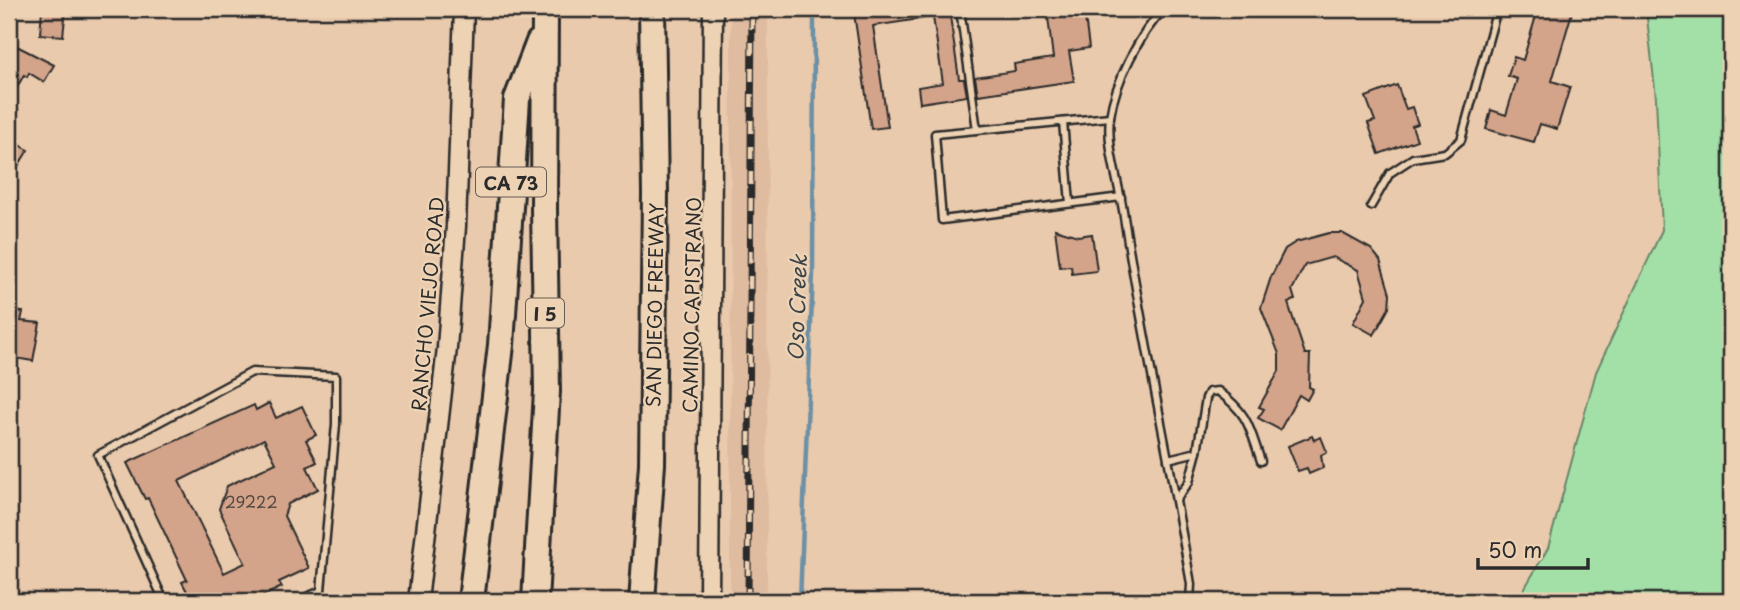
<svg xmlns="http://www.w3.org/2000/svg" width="1740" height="610" viewBox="0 0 1740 610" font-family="'Playpen Sans',sans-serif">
<rect width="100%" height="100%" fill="#eacaad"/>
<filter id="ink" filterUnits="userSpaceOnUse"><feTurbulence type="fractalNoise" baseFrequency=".0143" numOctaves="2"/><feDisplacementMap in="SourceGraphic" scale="14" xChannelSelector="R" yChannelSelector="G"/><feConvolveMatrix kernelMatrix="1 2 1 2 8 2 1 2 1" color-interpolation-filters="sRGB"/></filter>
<g filter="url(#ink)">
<path fill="#dfbba0" d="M 731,9 L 768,9 L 767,601 L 730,601 Z"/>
<path fill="#a3e0a7" stroke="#678669" stroke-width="2" d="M 1646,9 L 1731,9 L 1731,601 L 1522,601 L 1523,591 L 1548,548 L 1596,372 L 1662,230 L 1656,98 Z"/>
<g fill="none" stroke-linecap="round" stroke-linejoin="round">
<path stroke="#6c90a5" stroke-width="4.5" d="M 800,601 L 813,273 L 814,16"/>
</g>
<g fill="#d3a38a" stroke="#2b2b2b" stroke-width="2" fill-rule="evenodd">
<path d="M 42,9 L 66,9 L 63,36 L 40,34 Z"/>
<path d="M 883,9 L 949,9 L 959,79 L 964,79 L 967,96 L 920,103 L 918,87 L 943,83 L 933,17 L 873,26 L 888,127 L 871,129 L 854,13 Z"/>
<path d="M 1047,9 L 1084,9 L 1089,48 L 1069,51 L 1074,81 L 978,95 L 975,77 L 1015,71 L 1014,64 L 1053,58 Z"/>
<path d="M 1538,9 L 1573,9 L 1552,81 L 1570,87 L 1557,129 L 1540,124 L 1534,142 L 1486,129 L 1491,110 L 1506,115 L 1517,79 L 1508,76 L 1514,57 L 1523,60 Z"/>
<path d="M 9,42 L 54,65 L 44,82 L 29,73 L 27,77 L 24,75 L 9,101 Z"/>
<path d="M 1397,85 L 1406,109 L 1412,107 L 1415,116 L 1418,124 L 1412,126 L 1417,140 L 1379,154 L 1368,123 L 1375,121 L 1366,97 Z"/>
<path d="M 9,138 L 28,150 L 9,181 Z"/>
<path d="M 1055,229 L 1078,236 L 1092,234 L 1097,271 L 1072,274 L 1071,266 L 1060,267 Z"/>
<path d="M 1329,233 L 1342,233 L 1371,249 L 1380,260 L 1390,294 L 1389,308 L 1374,335 L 1353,323 L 1366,298 L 1358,270 L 1333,257 L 1305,265 L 1292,290 L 1295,300 L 1288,303 L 1305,354 L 1310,354 L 1309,387 L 1313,389 L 1307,400 L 1299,395 L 1280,430 L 1258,418 L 1264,409 L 1259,407 L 1279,371 L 1279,354 L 1261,308 L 1271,277 L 1285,249 L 1296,242 Z"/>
<path d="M 9,310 L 23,312 L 21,321 L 40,323 L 33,361 L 9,357 L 13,337 L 9,336 Z"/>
<path d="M 269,403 L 276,418 L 302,406 L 316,435 L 306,440 L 317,462 L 307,467 L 318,489 L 288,504 L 284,516 L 309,568 L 279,582 L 282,587 L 252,601 L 192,601 L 182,582 L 187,580 L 148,498 L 145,499 L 127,463 L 254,405 L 256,410 ZM 264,439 L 276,463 L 227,486 L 219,509 L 245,563 L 224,573 L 179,481 Z"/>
<path d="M 1312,436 L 1314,440 L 1321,437 L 1327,452 L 1321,455 L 1323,468 L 1309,474 L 1307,468 L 1298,471 L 1288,446 Z"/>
</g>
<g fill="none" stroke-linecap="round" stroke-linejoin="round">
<g stroke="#2b2b2b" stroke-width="11">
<g id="lane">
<path d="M 960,9 L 977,130"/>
<path d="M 1164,9 C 1140,33 1115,82 1110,117 C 1106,149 1120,185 1124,217 C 1143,340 1170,461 1191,584 L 1190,601"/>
<path d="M 1110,117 L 935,134 L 942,220 L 1121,197"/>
<path d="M 1063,122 L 1070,203"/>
<path d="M 1371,206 L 1390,173 L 1413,158 L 1445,153 L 1461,140 L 1497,9"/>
<path d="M 1197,452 L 1206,398 L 1209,392 L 1218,391 C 1249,414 1249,427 1261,461"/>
<path d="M 1168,459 L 1197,452 L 1189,482 L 1176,500"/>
<path d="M 164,601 L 98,455 L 252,372 L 336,376 L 336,424 L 321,591 L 297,601"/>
</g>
</g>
<g stroke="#2b2b2b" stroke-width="23">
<g id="secondary">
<path d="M 418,601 L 447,348 L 456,226 L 464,9"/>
<path d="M 709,601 L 713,9"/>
</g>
</g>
<g stroke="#2b2b2b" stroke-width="30">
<g id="highway">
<path d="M 471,601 L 501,345 L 517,99 L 539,42"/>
<path d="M 535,601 L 547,391 L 544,208 L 545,9"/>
<path d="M 642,601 L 652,464 L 655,194 L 652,9"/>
</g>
</g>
<use href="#lane" stroke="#edd2b4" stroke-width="6"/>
<use href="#secondary" stroke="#edd2b4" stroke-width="18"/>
<use href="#highway" stroke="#edd2b4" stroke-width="24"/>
<g stroke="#2b2b2b" stroke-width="7">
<path id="rail" d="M 748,601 L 752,9"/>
</g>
<use href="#rail" stroke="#edd2b4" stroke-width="4.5" stroke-dasharray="13" stroke-linecap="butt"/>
</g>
</g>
<g text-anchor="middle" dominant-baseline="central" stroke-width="5" stroke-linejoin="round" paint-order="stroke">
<g font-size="16" fill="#554943">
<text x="251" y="501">29222</text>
</g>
<g fill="#edd2b4" stroke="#655d54" stroke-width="2">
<rect x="476" y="167.5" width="70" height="29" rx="5"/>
<rect x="526" y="298.5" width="38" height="29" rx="5"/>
</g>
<g font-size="18" font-weight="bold" fill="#2b2b2b">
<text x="511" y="182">CA 73</text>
<text x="545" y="313">I 5</text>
</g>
<g font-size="19" fill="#2b2b2b" stroke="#edd2b4">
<text transform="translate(427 304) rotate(-85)">RANCHO VIEJO ROAD</text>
<text transform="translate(654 305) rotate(-89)">SAN DIEGO FREEWAY</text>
<text transform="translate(691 305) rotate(-89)">CAMINO CAPISTRANO</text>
</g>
<g font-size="21" font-style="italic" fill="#3b444a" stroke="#edd2b4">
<text transform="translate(796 308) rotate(-88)">Oso Creek</text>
</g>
</g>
<rect width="1740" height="610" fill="none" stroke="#edd2b4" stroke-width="35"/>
<rect x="18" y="18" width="1705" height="575" fill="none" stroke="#2b2b2b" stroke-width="2.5" filter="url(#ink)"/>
<path d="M1478 558v10h110v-10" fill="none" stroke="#2b2b2b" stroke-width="3.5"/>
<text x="1488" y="558" font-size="21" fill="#2b2b2b" stroke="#edd2b4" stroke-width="5" paint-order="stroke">50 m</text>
</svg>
